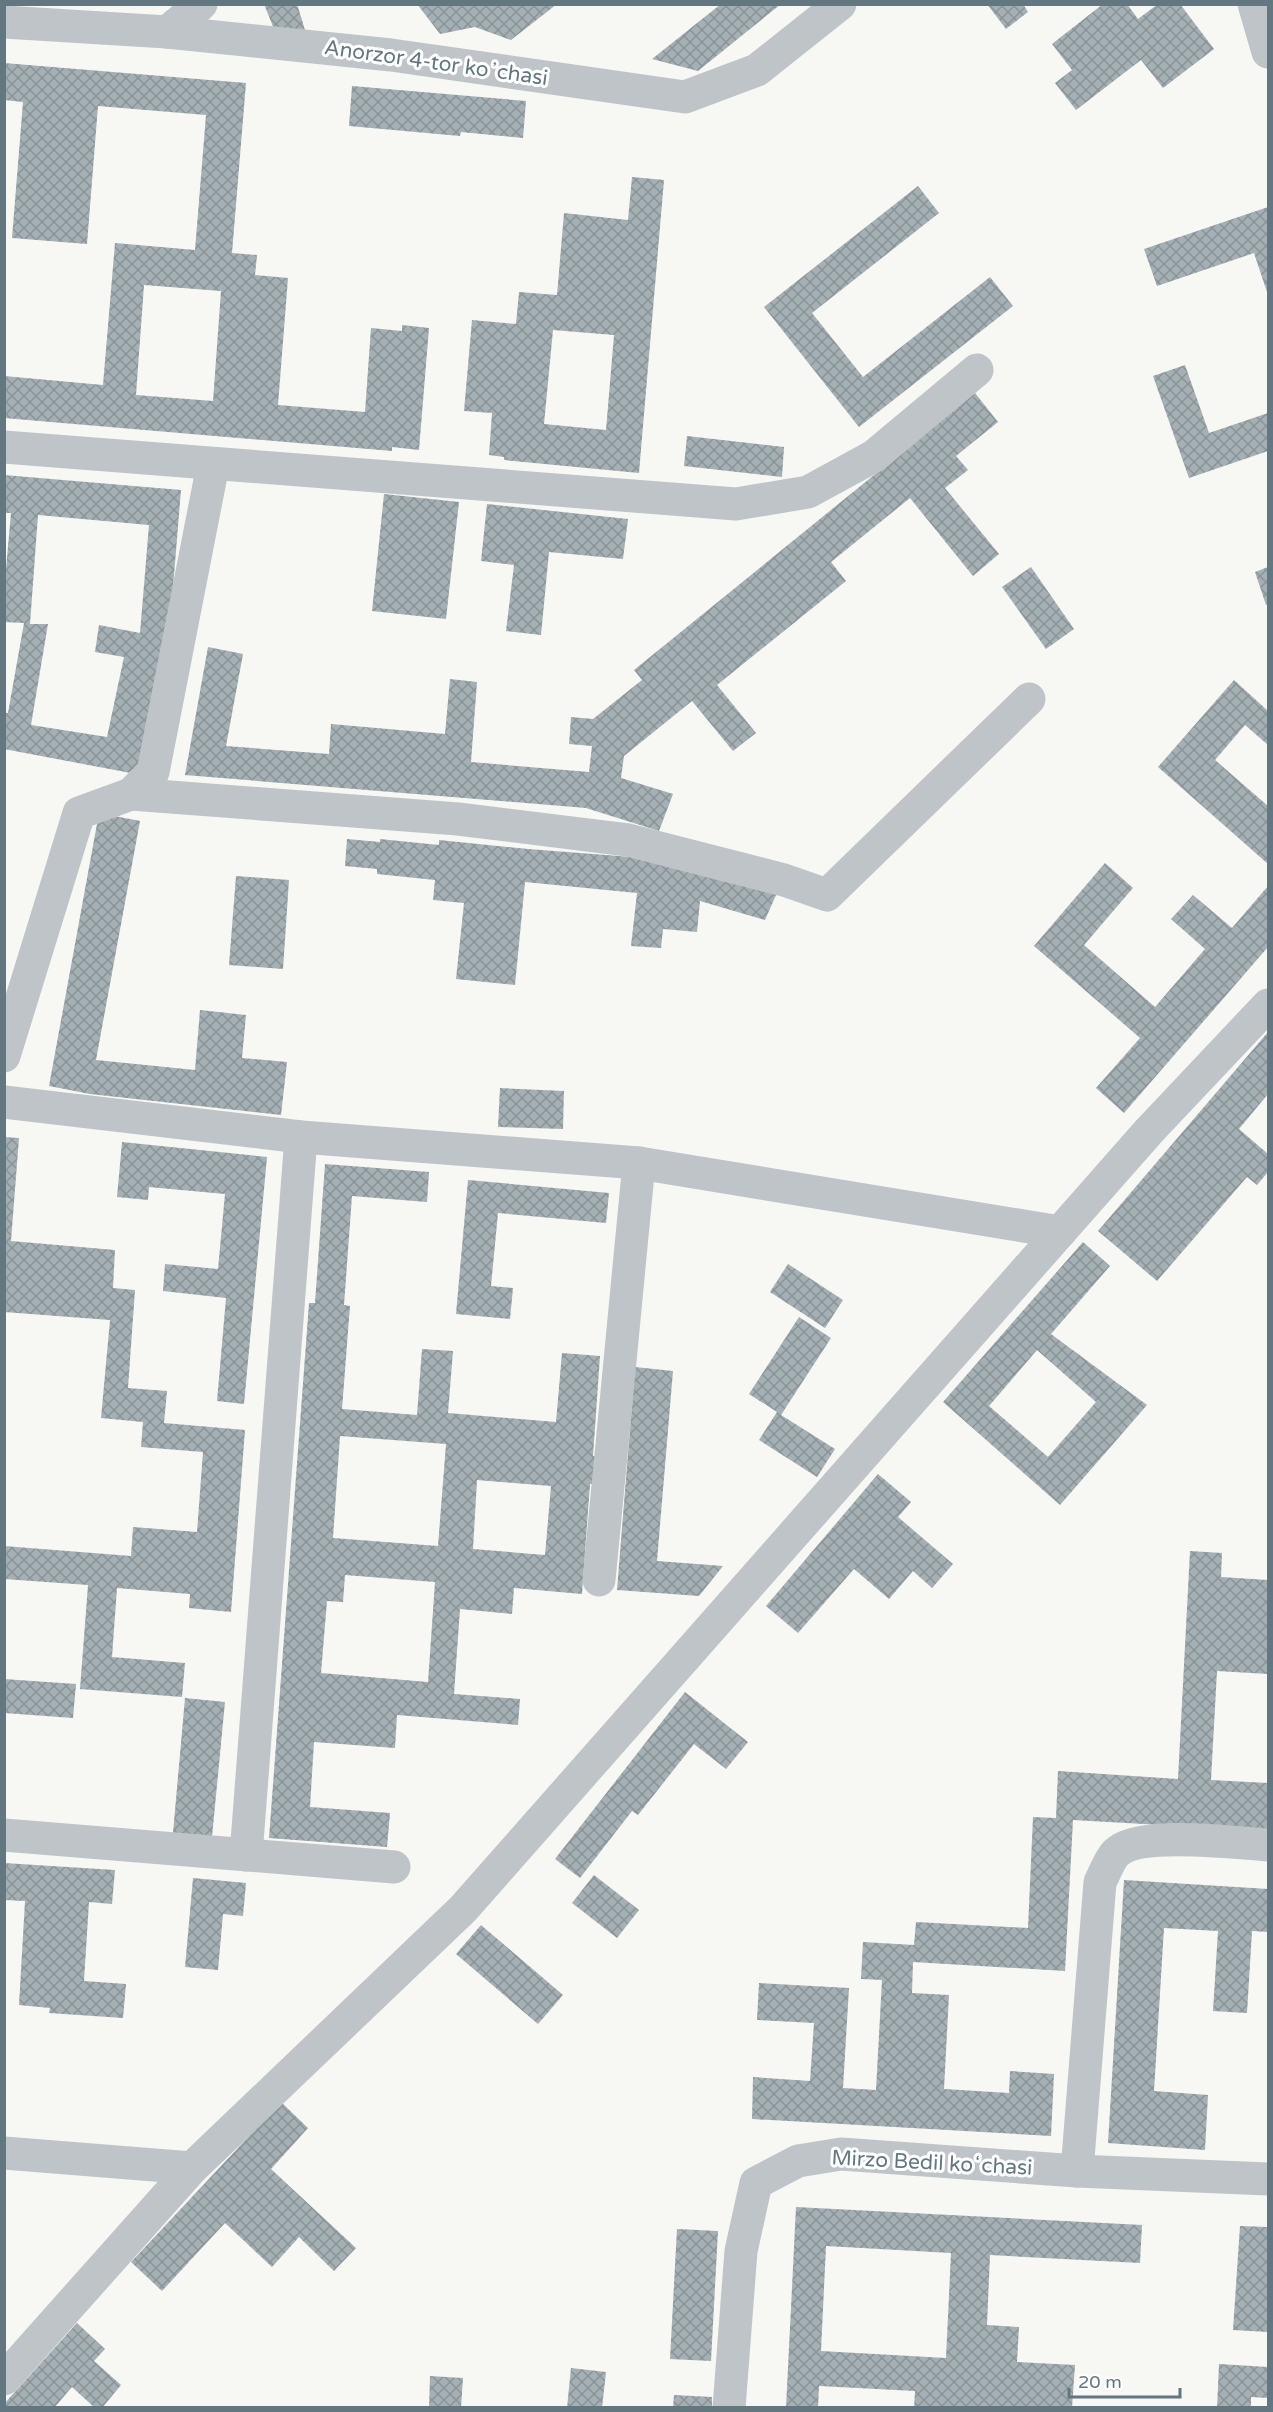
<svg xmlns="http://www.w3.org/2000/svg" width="1273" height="2412" viewBox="0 0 1273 2412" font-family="'Varela Round',sans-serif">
<defs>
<pattern id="building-cross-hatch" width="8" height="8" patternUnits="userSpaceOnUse" patternTransform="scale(1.5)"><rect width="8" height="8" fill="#a5b0b4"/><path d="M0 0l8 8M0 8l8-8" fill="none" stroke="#8a9498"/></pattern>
</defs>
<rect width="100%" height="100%" fill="#f7f7f4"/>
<g fill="url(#building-cross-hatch)" fill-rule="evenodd">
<path d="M 264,4 L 297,4 L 305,30 L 274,29 Z"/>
<path d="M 417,4 L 557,4 L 511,40 L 475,27 L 440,34 Z"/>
<path d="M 721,4 L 781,4 L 698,71 L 652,59 Z"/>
<path d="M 987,4 L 1023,4 L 1028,12 L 1006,29 Z"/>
<path d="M 1103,4 L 1127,4 L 1138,19 L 1158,4 L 1180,4 L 1214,49 L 1163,88 L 1141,60 L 1076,110 L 1055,83 L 1072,70 L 1052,44 Z"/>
<path d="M 4,63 L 246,83 L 232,253 L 257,255 L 255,275 L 288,278 L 278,405 L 365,412 L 371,328 L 402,331 L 402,325 L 429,328 L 419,450 L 392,447 L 392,451 L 4,418 L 4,376 L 103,385 L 115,243 L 195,250 L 206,115 L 98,106 L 87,244 L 12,238 L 23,102 L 4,100 ZM 144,285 L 221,291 L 213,401 L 136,395 Z"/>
<path d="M 352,86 L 526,101 L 523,138 L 461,132 L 460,136 L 349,126 Z"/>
<path d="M 632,177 L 664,180 L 639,473 L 504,460 L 504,457 L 489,455 L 492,413 L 464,411 L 472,320 L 516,324 L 519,292 L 557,295 L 564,213 L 628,220 ZM 553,330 L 614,335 L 606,430 L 544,424 Z"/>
<path d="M 918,186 L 939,213 L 812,313 L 863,377 L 990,277 L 1013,306 L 859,427 L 764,307 Z"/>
<path d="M 1268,207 L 1268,295 L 1254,253 L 1157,286 L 1144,249 Z"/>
<path d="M 1185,365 L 1209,433 L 1268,413 L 1268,451 L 1189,478 L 1153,376 Z"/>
<path d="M 975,393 L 998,422 L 956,456 L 968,470 L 945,488 L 999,554 L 973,576 L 910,498 L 831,562 L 846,581 L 717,685 L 756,733 L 733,751 L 692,701 L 624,756 L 621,778 L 673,794 L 659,831 L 586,808 L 185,775 L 208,647 L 243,654 L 226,746 L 329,754 L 331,724 L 445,734 L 450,679 L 477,682 L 471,762 L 589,772 L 592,746 L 569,744 L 571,717 L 593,719 L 642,680 L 634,670 Z"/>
<path d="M 687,436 L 784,447 L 782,477 L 684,466 Z"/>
<path d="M 4,475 L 181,490 L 169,636 L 136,774 L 4,749 L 4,713 L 8,713 L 24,623 L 4,622 L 4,591 L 11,513 L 4,513 ZM 38,515 L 149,525 L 140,633 L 99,625 L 95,652 L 124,657 L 107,737 L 31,725 L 48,624 L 30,624 Z"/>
<path d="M 384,494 L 459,502 L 446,619 L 372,611 Z"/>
<path d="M 487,504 L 628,519 L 623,559 L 549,552 L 541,635 L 506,631 L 514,565 L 481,561 Z"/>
<path d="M 1031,567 L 1074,629 L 1046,649 L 1002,587 Z"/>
<path d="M 1268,567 L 1268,604 L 1266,605 L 1255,572 Z"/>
<path d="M 1234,680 L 1268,711 L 1268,745 L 1245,725 L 1215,760 L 1268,806 L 1268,864 L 1158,767 Z"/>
<path d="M 99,813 L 140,821 L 96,1060 L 195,1070 L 200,1010 L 246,1015 L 242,1058 L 287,1062 L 281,1115 L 90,1094 L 49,1086 Z"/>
<path d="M 347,839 L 380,842 L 380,839 L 439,845 L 439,840 L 528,849 L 671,860 L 780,886 L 765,920 L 700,901 L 697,932 L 663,929 L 661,948 L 631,946 L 637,893 L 525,882 L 515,985 L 456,979 L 464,903 L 433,900 L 435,880 L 377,874 L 377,869 L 345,866 Z"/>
<path d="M 1105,863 L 1133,888 L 1084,945 L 1155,1007 L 1205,949 L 1171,919 L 1193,895 L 1232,928 L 1268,886 L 1268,947 L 1124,1113 L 1096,1088 L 1140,1038 L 1034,946 Z"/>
<path d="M 236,876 L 289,880 L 283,969 L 229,965 Z"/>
<path d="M 1268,1032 L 1268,1094 L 1239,1129 L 1268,1154 L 1268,1172 L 1257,1185 L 1247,1177 L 1157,1281 L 1098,1231 Z"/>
<path d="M 500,1088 L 564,1091 L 563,1129 L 498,1127 Z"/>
<path d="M 4,1137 L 19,1138 L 11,1241 L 115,1250 L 113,1288 L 135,1290 L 128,1388 L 167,1391 L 164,1423 L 245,1430 L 231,1612 L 189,1608 L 190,1594 L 117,1588 L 112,1657 L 185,1663 L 182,1697 L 80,1689 L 88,1585 L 4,1579 L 4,1546 L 131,1556 L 133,1527 L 197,1532 L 203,1452 L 141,1447 L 143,1422 L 101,1418 L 110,1320 L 4,1312 Z"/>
<path d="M 122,1142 L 267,1157 L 244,1404 L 217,1401 L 226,1298 L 163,1291 L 165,1264 L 218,1269 L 225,1194 L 149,1187 L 148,1200 L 117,1197 Z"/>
<path d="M 325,1164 L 429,1172 L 427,1202 L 352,1196 L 344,1305 L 350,1306 L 342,1409 L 417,1415 L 422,1349 L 453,1351 L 448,1413 L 556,1422 L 562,1353 L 600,1356 L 593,1456 L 602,1457 L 601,1484 L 590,1484 L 582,1594 L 514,1588 L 512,1614 L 460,1609 L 454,1694 L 520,1699 L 518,1725 L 397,1715 L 395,1748 L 314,1742 L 310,1807 L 390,1813 L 387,1847 L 269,1838 L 309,1303 L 315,1303 ZM 340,1436 L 446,1444 L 438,1546 L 333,1538 ZM 477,1480 L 551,1486 L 545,1555 L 473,1549 ZM 345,1575 L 435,1582 L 428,1682 L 321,1673 L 327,1601 L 343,1602 Z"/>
<path d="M 468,1180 L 609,1193 L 606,1223 L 498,1213 L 491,1286 L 513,1288 L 510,1319 L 456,1314 Z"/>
<path d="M 1083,1242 L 1110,1266 L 1051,1334 L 1147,1405 L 1060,1505 L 943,1402 ZM 1037,1350 L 1096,1402 L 1048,1457 L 989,1406 Z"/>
<path d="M 788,1264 L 843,1300 L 825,1328 L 770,1292 Z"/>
<path d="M 799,1317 L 831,1338 L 781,1415 L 835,1449 L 817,1477 L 759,1440 L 777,1412 L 749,1394 Z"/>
<path d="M 635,1367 L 673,1371 L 657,1561 L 723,1566 L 699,1596 L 617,1590 Z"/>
<path d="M 878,1474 L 911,1502 L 898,1517 L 953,1564 L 932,1588 L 913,1571 L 889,1599 L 854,1569 L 798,1633 L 766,1606 Z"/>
<path d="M 1190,1551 L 1222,1553 L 1221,1577 L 1268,1580 L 1268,1674 L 1217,1671 L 1211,1780 L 1268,1783 L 1268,1831 L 1073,1820 L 1065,1971 L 913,1962 L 912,1993 L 949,1995 L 944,2089 L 1009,2093 L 1010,2071 L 1054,2074 L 1051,2136 L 752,2119 L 753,2077 L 810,2081 L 814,2023 L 757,2020 L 759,1983 L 849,1988 L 843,2088 L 876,2090 L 882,1980 L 861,1979 L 863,1942 L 914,1945 L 916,1922 L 1028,1928 L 1033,1817 L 1056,1818 L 1058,1771 L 1178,1779 Z"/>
<path d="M 4,1679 L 76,1684 L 73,1718 L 4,1713 Z"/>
<path d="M 685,1692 L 748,1742 L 726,1769 L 694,1744 L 638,1815 L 632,1811 L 580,1878 L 555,1859 Z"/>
<path d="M 185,1698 L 225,1702 L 212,1837 L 173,1833 Z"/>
<path d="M 4,1863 L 115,1870 L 112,1904 L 89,1902 L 84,1981 L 126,1984 L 123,2018 L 49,2013 L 50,2008 L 19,2005 L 25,1901 L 4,1900 Z"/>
<path d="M 594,1875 L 639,1910 L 617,1938 L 572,1903 Z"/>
<path d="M 193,1878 L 246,1883 L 243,1916 L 223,1914 L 218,1970 L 185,1967 Z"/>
<path d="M 1124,1880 L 1268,1889 L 1268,1932 L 1252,1931 L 1247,2013 L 1213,2011 L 1218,1931 L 1164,1928 L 1154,2091 L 1208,2095 L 1205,2150 L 1108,2143 Z"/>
<path d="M 481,1925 L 563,1995 L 538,2024 L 456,1954 Z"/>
<path d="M 281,2102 L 308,2128 L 271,2169 L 356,2248 L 334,2271 L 299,2237 L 272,2267 L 225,2223 L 162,2291 L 131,2262 Z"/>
<path d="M 796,2207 L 1142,2225 L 1140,2263 L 990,2255 L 987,2325 L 1019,2327 L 1017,2362 L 1075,2365 L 1072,2408 L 914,2408 L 915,2391 L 819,2386 L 818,2408 L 786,2408 ZM 826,2246 L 951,2253 L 946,2358 L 821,2351 Z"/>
<path d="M 1240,2226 L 1268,2227 L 1268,2332 L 1233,2330 Z"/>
<path d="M 677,2229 L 718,2231 L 711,2361 L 670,2359 Z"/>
<path d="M 77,2323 L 105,2349 L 94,2361 L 121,2385 L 102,2408 L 95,2408 L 72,2387 L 54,2408 L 4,2408 L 4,2404 Z"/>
<path d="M 1219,2364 L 1268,2367 L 1268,2398 L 1251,2397 L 1251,2408 L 1217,2408 Z"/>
<path d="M 571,2368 L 606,2372 L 602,2408 L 567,2408 Z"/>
<path d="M 430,2376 L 463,2378 L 461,2408 L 429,2408 Z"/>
<path d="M 674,2395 L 712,2397 L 712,2408 L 673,2408 Z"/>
</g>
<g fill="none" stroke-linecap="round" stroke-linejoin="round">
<g stroke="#bec4c7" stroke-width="33">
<path d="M 1254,4 L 1268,52"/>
<path d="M 4,22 L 167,32 L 391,55 L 685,97 L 757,70 L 840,4"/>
<path d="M 167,32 L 201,4"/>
<path d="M 4,447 L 736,504 L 808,492 L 874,456 L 977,370"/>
<path d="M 131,794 L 458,819 L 628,840 L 784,880 L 827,895 L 1029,699"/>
<path d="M 4,1056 L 79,813 L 131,794 L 153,772 L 213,465"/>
<path d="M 4,1102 L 301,1137 L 639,1163 L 599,1580"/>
<path d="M 639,1163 L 1060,1232"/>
<path d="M 4,1835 L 394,1867"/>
<path d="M 246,1855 L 301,1137"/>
<path d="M 4,2153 L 192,2168"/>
<path d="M 1077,2171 L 1100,1882 C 1105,1873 1109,1860 1116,1853 C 1139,1830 1235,1843 1268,1845"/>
<path d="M 4,2379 L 192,2168 L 463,1909 L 1149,1131 L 1268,1005"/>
<path d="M 729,2408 L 741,2251 L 756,2183 L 798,2161 L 841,2154 L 1077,2171 L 1268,2179"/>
</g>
</g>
<g text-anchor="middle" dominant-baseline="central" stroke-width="6" stroke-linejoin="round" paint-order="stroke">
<g font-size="21" fill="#627780" stroke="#fff">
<text transform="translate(436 63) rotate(8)">Anorzor 4-tor koʼchasi</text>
<text transform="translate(932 2163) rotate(3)">Mirzo Bedil koʻchasi</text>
</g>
</g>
<rect width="1273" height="2412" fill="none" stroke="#627780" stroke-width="12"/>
<path d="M1069 2388v9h111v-9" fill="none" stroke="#627780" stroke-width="3"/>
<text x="1078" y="2388" font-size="18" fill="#627780" stroke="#ffffff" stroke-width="4.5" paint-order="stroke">20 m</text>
</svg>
